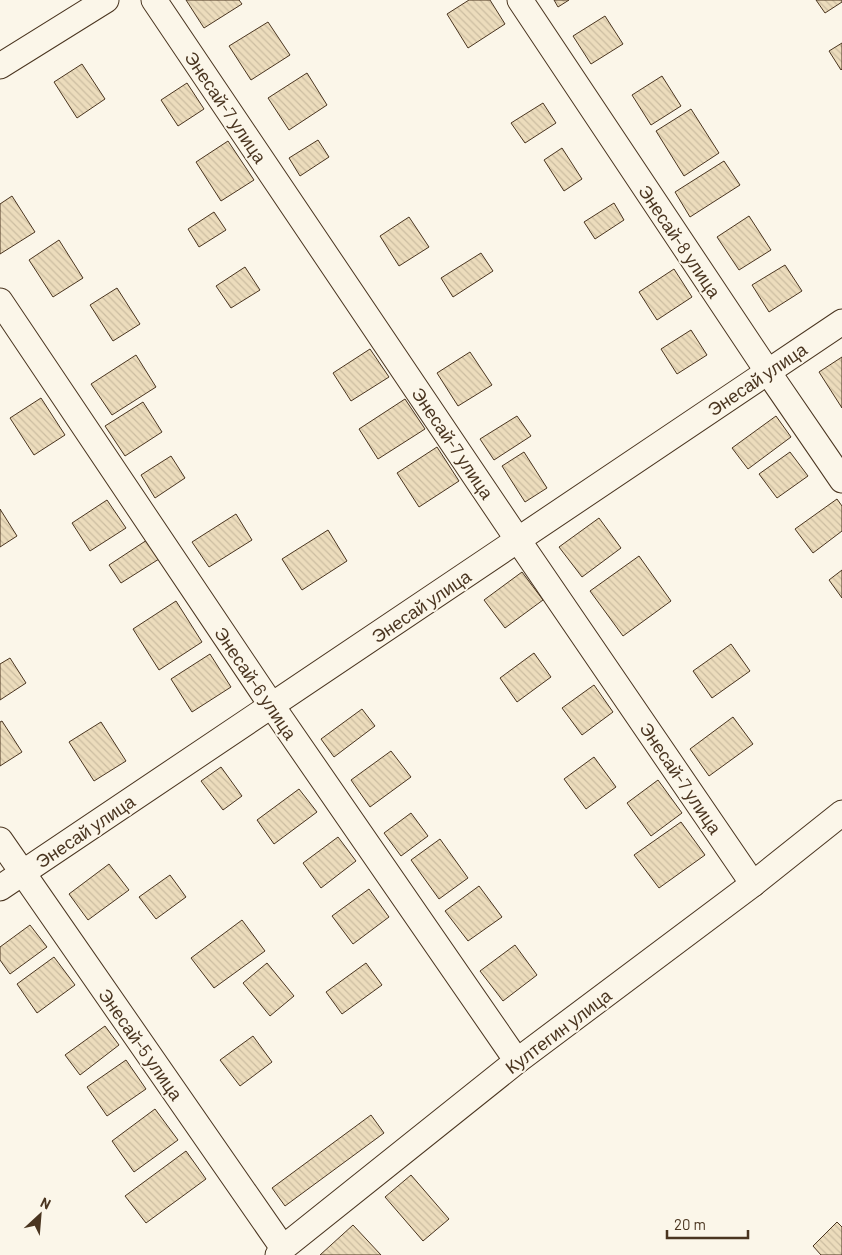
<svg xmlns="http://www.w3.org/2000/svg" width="842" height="1255" viewBox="0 0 842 1255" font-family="Barlow,sans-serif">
<defs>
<pattern id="building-back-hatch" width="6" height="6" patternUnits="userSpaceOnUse" patternTransform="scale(1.25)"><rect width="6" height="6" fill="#ecdcbc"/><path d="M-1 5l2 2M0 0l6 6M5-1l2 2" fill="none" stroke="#ccbda1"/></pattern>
</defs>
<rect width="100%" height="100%" fill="#fbf6e9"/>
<g fill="url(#building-back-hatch)" stroke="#4a3520">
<path d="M 186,0 L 239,0 L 242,4 L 204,28 Z"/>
<path d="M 469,0 L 490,0 L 505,24 L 468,48 L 447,14 Z"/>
<path d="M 554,0 L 569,0 L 558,7 Z"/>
<path d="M 816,0 L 842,0 L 842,2 L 825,13 Z"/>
<path d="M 605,16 L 623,44 L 591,64 L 573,36 Z"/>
<path d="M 268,22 L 290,55 L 251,80 L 229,46 Z"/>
<path d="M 842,43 L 842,69 L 841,70 L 829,51 Z"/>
<path d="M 82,64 L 105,99 L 77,118 L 54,82 Z"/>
<path d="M 307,73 L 327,105 L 289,130 L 268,98 Z"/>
<path d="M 662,76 L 681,106 L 651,125 L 632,95 Z"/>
<path d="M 187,83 L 204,109 L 178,126 L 161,100 Z"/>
<path d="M 543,103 L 556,123 L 525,143 L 511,123 Z"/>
<path d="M 691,109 L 719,153 L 684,176 L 656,131 Z"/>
<path d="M 318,140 L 329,157 L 300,176 L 289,158 Z"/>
<path d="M 228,141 L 254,180 L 221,201 L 196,162 Z"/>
<path d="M 562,148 L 582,179 L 564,191 L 544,160 Z"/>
<path d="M 724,161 L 740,185 L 690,217 L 675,192 Z"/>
<path d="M 12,196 L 35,232 L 0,254 L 0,204 Z"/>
<path d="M 614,203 L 624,220 L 595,239 L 584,222 Z"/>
<path d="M 214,212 L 226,230 L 199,247 L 188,229 Z"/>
<path d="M 749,216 L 771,250 L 739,270 L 717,237 Z"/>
<path d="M 409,217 L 429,247 L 399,266 L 380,236 Z"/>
<path d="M 59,240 L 83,278 L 53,297 L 29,260 Z"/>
<path d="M 481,253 L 493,271 L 453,297 L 441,278 Z"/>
<path d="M 785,265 L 802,291 L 769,312 L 752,285 Z"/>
<path d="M 245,267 L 260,290 L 231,308 L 216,286 Z"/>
<path d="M 674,269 L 692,297 L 657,320 L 639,292 Z"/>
<path d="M 117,288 L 140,324 L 113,341 L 90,305 Z"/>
<path d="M 691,330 L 707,355 L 677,374 L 661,349 Z"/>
<path d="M 370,349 L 389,377 L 351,401 L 333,373 Z"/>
<path d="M 470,352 L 492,385 L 458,406 L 437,373 Z"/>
<path d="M 136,355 L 156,387 L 112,415 L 91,384 Z"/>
<path d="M 842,357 L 842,408 L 819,372 Z"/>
<path d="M 41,398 L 65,435 L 34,455 L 10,418 Z"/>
<path d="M 405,399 L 425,429 L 378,459 L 359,429 Z"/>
<path d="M 143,402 L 162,432 L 125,456 L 105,426 Z"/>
<path d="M 517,416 L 531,436 L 494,460 L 480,439 Z"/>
<path d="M 776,416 L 791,437 L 748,469 L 732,448 Z"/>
<path d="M 437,447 L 459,481 L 419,507 L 397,473 Z"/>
<path d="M 524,452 L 547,488 L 525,502 L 502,466 Z"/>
<path d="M 790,452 L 808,476 L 777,498 L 759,474 Z"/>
<path d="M 171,456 L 185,478 L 155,498 L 141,475 Z"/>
<path d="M 837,499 L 842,506 L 842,531 L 813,553 L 795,529 Z"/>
<path d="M 107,500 L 126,528 L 90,551 L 72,523 Z"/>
<path d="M 0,509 L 17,536 L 0,547 Z"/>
<path d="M 236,514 L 252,540 L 209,567 L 192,542 Z"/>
<path d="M 599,518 L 621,548 L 582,577 L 559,547 Z"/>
<path d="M 328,530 L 347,561 L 302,590 L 282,559 Z"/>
<path d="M 147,540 L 159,559 L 121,583 L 109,565 Z"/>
<path d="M 639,556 L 671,601 L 623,636 L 590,591 Z"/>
<path d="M 842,570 L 842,598 L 829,580 Z"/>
<path d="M 522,572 L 543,600 L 505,628 L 484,600 Z"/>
<path d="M 176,601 L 202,642 L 159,670 L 133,629 Z"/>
<path d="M 731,644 L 750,671 L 712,698 L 693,671 Z"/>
<path d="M 534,653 L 551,677 L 517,702 L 500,678 Z"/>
<path d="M 210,654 L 231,687 L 192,712 L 171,679 Z"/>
<path d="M 10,658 L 26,683 L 0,700 L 0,664 Z"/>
<path d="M 594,685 L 613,712 L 582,735 L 562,708 Z"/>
<path d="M 362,709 L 375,726 L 334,757 L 321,739 Z"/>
<path d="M 733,717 L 753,744 L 709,776 L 690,749 Z"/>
<path d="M 2,721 L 22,752 L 0,766 L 0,722 Z"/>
<path d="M 101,722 L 126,761 L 94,781 L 69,742 Z"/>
<path d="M 391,751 L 411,777 L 370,807 L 351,780 Z"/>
<path d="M 594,757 L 616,787 L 586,809 L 564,779 Z"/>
<path d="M 221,767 L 242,796 L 223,810 L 201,781 Z"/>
<path d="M 658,780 L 682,813 L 651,836 L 627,803 Z"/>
<path d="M 299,789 L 317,812 L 274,844 L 257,820 Z"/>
<path d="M 411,813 L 428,836 L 401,856 L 384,833 Z"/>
<path d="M 681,822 L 705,855 L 659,888 L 634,855 Z"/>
<path d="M 338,837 L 356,861 L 321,888 L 303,863 Z"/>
<path d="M 440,839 L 468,878 L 439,899 L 411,860 Z"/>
<path d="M 109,864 L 129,890 L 88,920 L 69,894 Z"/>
<path d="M 170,875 L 186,897 L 156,919 L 139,897 Z"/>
<path d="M 479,886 L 502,917 L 468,941 L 445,911 Z"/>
<path d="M 369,889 L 389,917 L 353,944 L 332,916 Z"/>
<path d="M 242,920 L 265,951 L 214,988 L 191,958 Z"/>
<path d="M 30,925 L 47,947 L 10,974 L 0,960 L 0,947 Z"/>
<path d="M 515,945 L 537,975 L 503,1001 L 480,971 Z"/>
<path d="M 54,957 L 75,985 L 37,1013 L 17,984 Z"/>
<path d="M 267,963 L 294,996 L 270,1016 L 243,983 Z"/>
<path d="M 366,963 L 382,985 L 342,1014 L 326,992 Z"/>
<path d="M 105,1026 L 119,1045 L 80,1075 L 65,1055 Z"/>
<path d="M 253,1036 L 272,1062 L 240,1086 L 220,1060 Z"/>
<path d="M 126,1060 L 146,1089 L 107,1116 L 87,1087 Z"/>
<path d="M 155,1109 L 178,1140 L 134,1172 L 112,1141 Z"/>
<path d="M 371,1115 L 384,1133 L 285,1206 L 272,1188 Z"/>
<path d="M 186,1151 L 206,1179 L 146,1223 L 125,1196 Z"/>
<path d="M 411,1175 L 449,1219 L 423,1241 L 385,1197 Z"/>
<path d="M 837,1222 L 842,1227 L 842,1255 L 821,1255 L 813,1246 Z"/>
<path d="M 353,1225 L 381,1255 L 320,1255 Z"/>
</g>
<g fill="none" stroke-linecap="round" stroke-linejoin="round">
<g stroke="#4a3520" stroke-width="27">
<g id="minor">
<path d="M 154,0 L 518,540 L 753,884"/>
<path d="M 520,0 L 768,372 L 842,480"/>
<path d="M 0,66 L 106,0"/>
<path d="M 0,301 L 272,706 L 517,1061"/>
<path d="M 0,840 L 283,1248"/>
<path d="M 0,888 L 842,322"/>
<path d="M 278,1255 L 283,1248 L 517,1061 L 753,884 L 842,813"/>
</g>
</g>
<use href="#minor" stroke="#fbf6e9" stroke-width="25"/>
</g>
<g text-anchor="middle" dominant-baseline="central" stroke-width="4" stroke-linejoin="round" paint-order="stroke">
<g font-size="18" fill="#4a3520" stroke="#fbf6e9">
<text transform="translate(226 107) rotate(56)">Энесай-7 улица</text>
<text transform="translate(680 241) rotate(56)">Энесай-8 улица</text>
<text transform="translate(757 379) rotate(-34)">Энесай улица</text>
<text transform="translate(453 443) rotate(56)">Энесай-7 улица</text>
<text transform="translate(421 606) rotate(-34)">Энесай улица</text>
<text transform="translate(256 683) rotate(56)">Энесай-6 улица</text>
<text transform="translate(681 778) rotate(56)">Энесай-7 улица</text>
<text transform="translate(85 831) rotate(-34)">Энесай улица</text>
<text transform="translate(558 1031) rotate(-37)">Култегин улица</text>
<text transform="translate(141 1044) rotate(55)">Энесай-5 улица</text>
</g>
</g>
<g transform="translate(40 1215) rotate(26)" stroke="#fbf6e9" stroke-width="4" paint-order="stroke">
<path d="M0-4L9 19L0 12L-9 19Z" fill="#4a3520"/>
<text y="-8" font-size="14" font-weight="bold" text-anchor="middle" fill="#4a3520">N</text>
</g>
<path d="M667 1230v8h81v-8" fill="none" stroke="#4a3520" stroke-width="2.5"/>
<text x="674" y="1230" font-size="15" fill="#4a3520" stroke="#fbf6e9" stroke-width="4" paint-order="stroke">20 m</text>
</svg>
